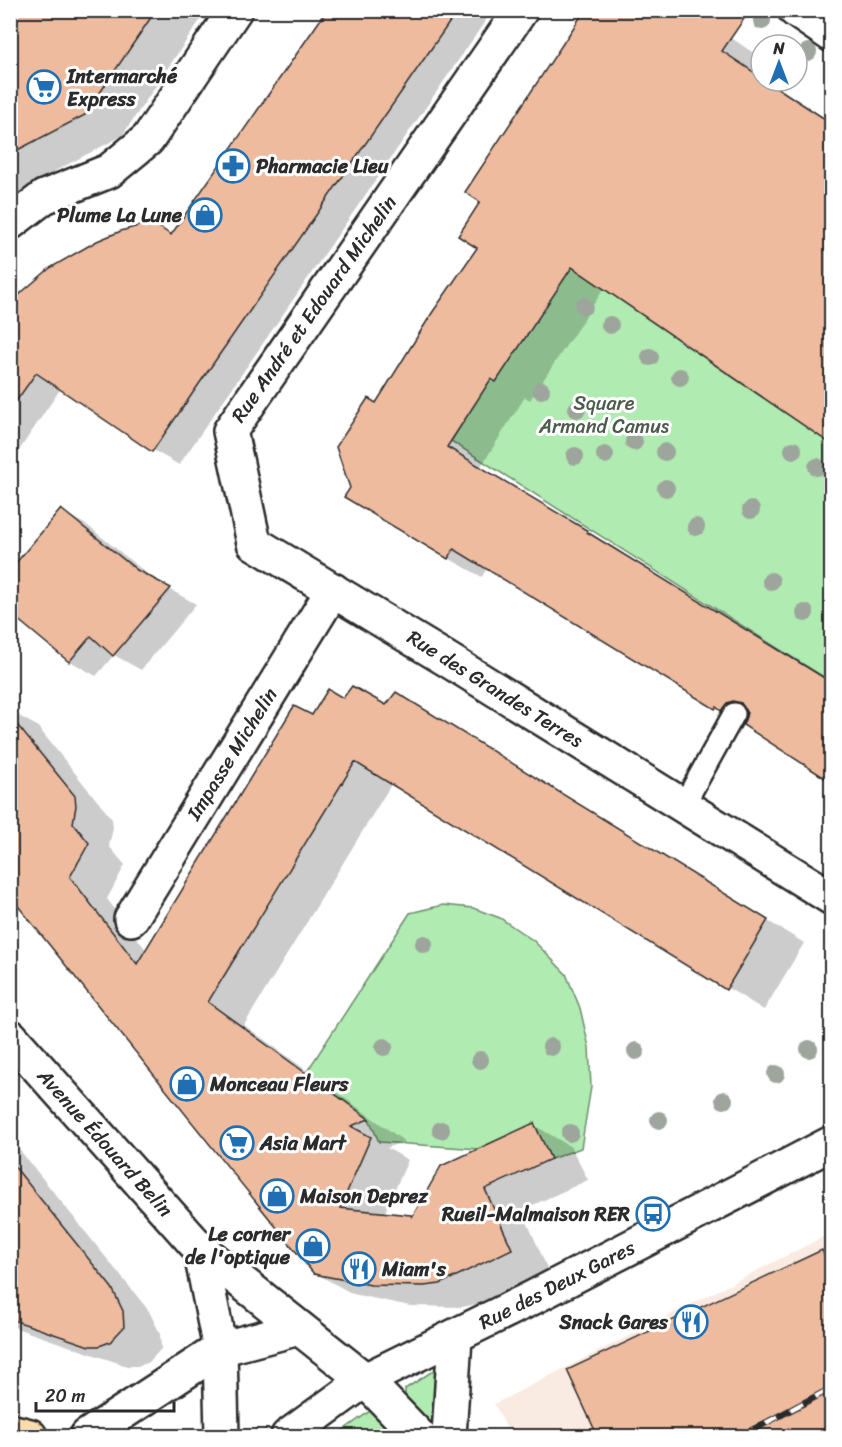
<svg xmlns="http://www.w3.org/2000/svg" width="842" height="1447" viewBox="0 0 842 1447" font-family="Sriracha,sans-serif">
<rect width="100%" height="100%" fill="#fff"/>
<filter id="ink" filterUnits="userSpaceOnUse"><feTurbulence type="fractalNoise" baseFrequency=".0167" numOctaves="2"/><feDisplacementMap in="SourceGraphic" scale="12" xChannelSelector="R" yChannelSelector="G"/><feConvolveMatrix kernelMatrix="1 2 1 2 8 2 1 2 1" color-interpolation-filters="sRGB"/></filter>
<g filter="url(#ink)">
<path fill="#faebe2" d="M 831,1233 L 831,1436 L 511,1436 L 494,1404 Z"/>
<g fill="#b0ebb1" stroke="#6e8b6e" stroke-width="1.5">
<path d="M 563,261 L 831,444 L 831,682 L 451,441 Z"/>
<path d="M 443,905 L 473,908 L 500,918 L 534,941 L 566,974 L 580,1008 L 589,1047 L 591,1087 L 581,1148 L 551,1159 L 534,1124 L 479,1149 L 379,1142 L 369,1119 L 306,1073 L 410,913 Z"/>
<path d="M 442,1365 L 435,1436 L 405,1396 L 405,1389 Z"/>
<path d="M 373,1409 L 404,1436 L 335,1436 Z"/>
</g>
<g fill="#0003">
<path d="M 10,10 L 207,10 L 122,136 L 57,170 L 10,202 Z"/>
<path d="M 329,10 L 493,10 L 179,465 L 153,450 L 61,388 L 14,458 L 10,456 L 10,308 L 152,224 L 173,236 Z"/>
<path d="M 690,10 L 761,58 L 761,63 L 755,72 L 761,76 L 761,81 L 769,81 L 828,120 L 832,115 L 832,442 L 605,287 L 530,400 L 525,397 L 480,468 L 620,551 L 619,552 L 832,681 L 832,780 L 748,727 L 487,568 L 482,577 L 448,558 L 352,488 L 377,405 Z"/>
<path d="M 62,511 L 88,526 L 160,584 L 196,604 L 141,670 L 114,655 L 96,676 L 70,661 Z"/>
<path d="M 344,699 L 433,715 L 804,943 L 764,1010 L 392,783 L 244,1025 L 404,1141 L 387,1148 L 408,1160 L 384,1214 L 413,1218 L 534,1125 L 571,1147 L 588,1180 L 522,1210 L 548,1270 L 477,1304 L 462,1307 L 410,1306 L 353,1294 L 315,1273 L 10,894 L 10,711 L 37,726 L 112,819 L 113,828 L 109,846 L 125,865 L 107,899 L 147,951 L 312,717 Z"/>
<path d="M 10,1138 L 149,1311 L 160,1334 L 161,1349 L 148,1363 L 137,1366 L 127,1366 L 10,1326 Z"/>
<path d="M 822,1252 L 832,1257 L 832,1436 L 585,1436 L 597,1431 Z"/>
</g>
<g fill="#eebb9f" stroke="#2b2b2b" stroke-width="1.5">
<path d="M 10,10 L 156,10 L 85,115 L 10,154 Z"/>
<path d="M 327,10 L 458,10 L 152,452 L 36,373 L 10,410 L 10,305 L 22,292 L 50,268 L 97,241 L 121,231 L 152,222 L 171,235 Z"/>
<path d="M 585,10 L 750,10 L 722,51 L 761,77 L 761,81 L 767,81 L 831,123 L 831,444 L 572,267 L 496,382 L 491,379 L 447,447 L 588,531 L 587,532 L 831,682 L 831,782 L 743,725 L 747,713 L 741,703 L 733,701 L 727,703 L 721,711 L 716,707 L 715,709 L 454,549 L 448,559 L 344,497 L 350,488 L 336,447 L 368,398 L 376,403 L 432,313 L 477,248 L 458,236 L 480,202 L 465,192 Z"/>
<path d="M 61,509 L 137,570 L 171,588 L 113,656 L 91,636 L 69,662 L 10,613 L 10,570 Z"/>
<path d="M 352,686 L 386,705 L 396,692 L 768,920 L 726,990 L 355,762 L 208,1002 L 369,1119 L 351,1126 L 371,1137 L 340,1208 L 411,1215 L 412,1217 L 441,1166 L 534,1123 L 551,1159 L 485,1189 L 512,1249 L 440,1284 L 424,1286 L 371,1285 L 314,1274 L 10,896 L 10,716 L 75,796 L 76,806 L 73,823 L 89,843 L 70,877 L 137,964 L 294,706 L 312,715 L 328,689 L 343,698 Z"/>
<path d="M 10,1161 L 112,1288 L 123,1311 L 124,1327 L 110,1342 L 99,1346 L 89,1346 L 10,1319 Z"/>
<path d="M 822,1250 L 831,1270 L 831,1437 L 598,1437 L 567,1370 Z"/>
</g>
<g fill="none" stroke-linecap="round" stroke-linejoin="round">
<g stroke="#2b2b2b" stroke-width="26">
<path id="lane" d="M 683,806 L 734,714"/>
</g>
<g stroke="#2b2b2b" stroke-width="38">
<g id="street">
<path d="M 521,10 L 230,431 L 254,543 L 448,660 L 832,898"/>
<path d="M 795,10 L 832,35"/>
<path d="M 10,223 L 44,197 L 109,171 L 148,139 L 235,10"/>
<path d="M 131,919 L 333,590"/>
<path d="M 10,1036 L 200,1249 L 365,1380 L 419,1436"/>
<path d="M 200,1249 L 220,1349 L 222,1436"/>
<path d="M 87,1436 L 220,1349 L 299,1328"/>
<path d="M 288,1436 L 365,1380 L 532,1298 L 832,1143"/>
<path d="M 449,1436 L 455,1337"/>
</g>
</g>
<g stroke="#2b2b2b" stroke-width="38">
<path id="primary" d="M 10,1431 L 30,1436"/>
</g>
<use href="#lane" stroke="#fff" stroke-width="21"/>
<use href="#street" stroke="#fff" stroke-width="33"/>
<use href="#primary" stroke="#fddcac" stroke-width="33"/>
<g stroke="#2b2b2b" stroke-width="7">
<path id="rail" d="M 741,1436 L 832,1388"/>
</g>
<use href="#rail" stroke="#fff" stroke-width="4.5" stroke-dasharray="14" stroke-linecap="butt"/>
</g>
<g fill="#9da59d">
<circle cx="762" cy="21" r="9"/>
<circle cx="808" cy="52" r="9"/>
<circle cx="584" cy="306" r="9"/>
<circle cx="610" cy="325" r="9"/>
<circle cx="650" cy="357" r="9"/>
<circle cx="680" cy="377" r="9"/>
<circle cx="541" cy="390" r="9"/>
<circle cx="577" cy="409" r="9"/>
<circle cx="634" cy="442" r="9"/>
<circle cx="793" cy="450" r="9"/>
<circle cx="665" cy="452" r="9"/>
<circle cx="605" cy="455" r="9"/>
<circle cx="575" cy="456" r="9"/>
<circle cx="817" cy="467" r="9"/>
<circle cx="666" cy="488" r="9"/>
<circle cx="751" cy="510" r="9"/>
<circle cx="696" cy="527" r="9"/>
<circle cx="771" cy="581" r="9"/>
<circle cx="805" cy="613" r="9"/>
<circle cx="424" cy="944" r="9"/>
<circle cx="384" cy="1047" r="9"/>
<circle cx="551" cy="1047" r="9"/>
<circle cx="809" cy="1049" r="9"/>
<circle cx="636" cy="1051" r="9"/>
<circle cx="480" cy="1060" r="9"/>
<circle cx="776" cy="1074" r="9"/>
<circle cx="724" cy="1100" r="9"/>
<circle cx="659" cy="1120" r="9"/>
<circle cx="441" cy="1130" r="9"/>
<circle cx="570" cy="1133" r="9"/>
</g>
</g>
<defs>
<g id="supermarket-ring" transform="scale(1.725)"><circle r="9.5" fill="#fff" stroke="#1f6fb2" stroke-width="1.5"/><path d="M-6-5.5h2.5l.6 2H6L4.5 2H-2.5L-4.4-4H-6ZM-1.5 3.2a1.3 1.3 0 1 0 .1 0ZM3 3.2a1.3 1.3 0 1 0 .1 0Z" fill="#1f6fb2"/></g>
<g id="pharmacy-ring" transform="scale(1.725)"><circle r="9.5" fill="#fff" stroke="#1f6fb2" stroke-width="1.5"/><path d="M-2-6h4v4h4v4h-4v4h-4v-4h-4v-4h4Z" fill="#1f6fb2"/></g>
<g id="shop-ring" transform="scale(1.725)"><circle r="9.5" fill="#fff" stroke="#1f6fb2" stroke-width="1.5"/><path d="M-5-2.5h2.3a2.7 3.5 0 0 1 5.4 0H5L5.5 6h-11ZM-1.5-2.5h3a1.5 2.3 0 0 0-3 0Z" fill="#1f6fb2"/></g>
<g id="bus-ring" transform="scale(1.725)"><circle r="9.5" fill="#fff" stroke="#1f6fb2" stroke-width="1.5"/><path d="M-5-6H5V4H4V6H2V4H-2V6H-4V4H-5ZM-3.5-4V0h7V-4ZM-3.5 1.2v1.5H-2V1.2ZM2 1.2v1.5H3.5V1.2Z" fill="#1f6fb2"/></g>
<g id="restaurant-ring" transform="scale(1.725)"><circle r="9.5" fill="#fff" stroke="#1f6fb2" stroke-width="1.5"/><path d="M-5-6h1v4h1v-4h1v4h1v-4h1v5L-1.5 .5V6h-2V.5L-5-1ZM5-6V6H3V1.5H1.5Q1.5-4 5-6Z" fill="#1f6fb2"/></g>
</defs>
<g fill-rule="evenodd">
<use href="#supermarket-ring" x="44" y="87"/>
<use href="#pharmacy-ring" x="233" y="166"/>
<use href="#shop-ring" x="205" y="215"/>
<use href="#shop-ring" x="187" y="1084"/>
<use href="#supermarket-ring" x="237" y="1143"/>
<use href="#shop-ring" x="277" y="1196"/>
<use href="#bus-ring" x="653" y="1214"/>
<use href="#shop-ring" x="313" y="1246"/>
<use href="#restaurant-ring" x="359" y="1269"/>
<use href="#restaurant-ring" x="691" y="1322"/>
</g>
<g text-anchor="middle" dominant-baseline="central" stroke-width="6" stroke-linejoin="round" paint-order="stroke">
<g font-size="20" font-weight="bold" fill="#2b2b2b" stroke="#fff" text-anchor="start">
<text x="67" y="76">Intermarché<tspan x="67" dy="23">Express</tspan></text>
<text x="256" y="166">Pharmacie Lieu</text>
<text x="182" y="215" text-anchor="end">Plume La Lune</text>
<text x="210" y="1084">Monceau Fleurs</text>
<text x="260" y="1143">Asia Mart</text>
<text x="300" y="1196">Maison Deprez</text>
<text x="630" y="1214" text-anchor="end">Rueil-Malmaison RER</text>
<text x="290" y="1234" text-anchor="end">Le corner<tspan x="290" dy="23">de l'optique</tspan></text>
<text x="382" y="1269">Miam's</text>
<text x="668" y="1322" text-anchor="end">Snack Gares</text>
</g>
<g font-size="20" fill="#2b2b2b" stroke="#fff">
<text transform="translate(314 309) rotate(-55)">Rue André et Edouard Michelin</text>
<text transform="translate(495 689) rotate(32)">Rue des Grandes Terres</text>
<text transform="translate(232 754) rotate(-58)">Impasse Michelin</text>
<text transform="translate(105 1143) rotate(48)">Avenue Édouard Belin</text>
<text transform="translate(557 1285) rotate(-27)">Rue des Deux Gares</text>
</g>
<g font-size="20" fill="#4c5b4c" stroke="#fff">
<text x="604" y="403">Square<tspan x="604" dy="23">Armand Camus</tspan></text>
</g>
</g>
<rect width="842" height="1447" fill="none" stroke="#fff" stroke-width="36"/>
<rect x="18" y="18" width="806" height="1411" fill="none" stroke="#2b2b2b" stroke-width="2" filter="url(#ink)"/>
<g transform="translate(779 63)"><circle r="28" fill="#ffffff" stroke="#aaaaaa" stroke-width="1.5"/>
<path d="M0-4.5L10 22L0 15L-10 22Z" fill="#1f6fb2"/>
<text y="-9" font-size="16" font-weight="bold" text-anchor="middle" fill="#2b2b2b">N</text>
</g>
<path d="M36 1402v9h138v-9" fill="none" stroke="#2b2b2b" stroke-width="3"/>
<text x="45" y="1402" font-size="18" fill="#2b2b2b" stroke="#ffffff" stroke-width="4.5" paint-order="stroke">20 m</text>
</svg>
